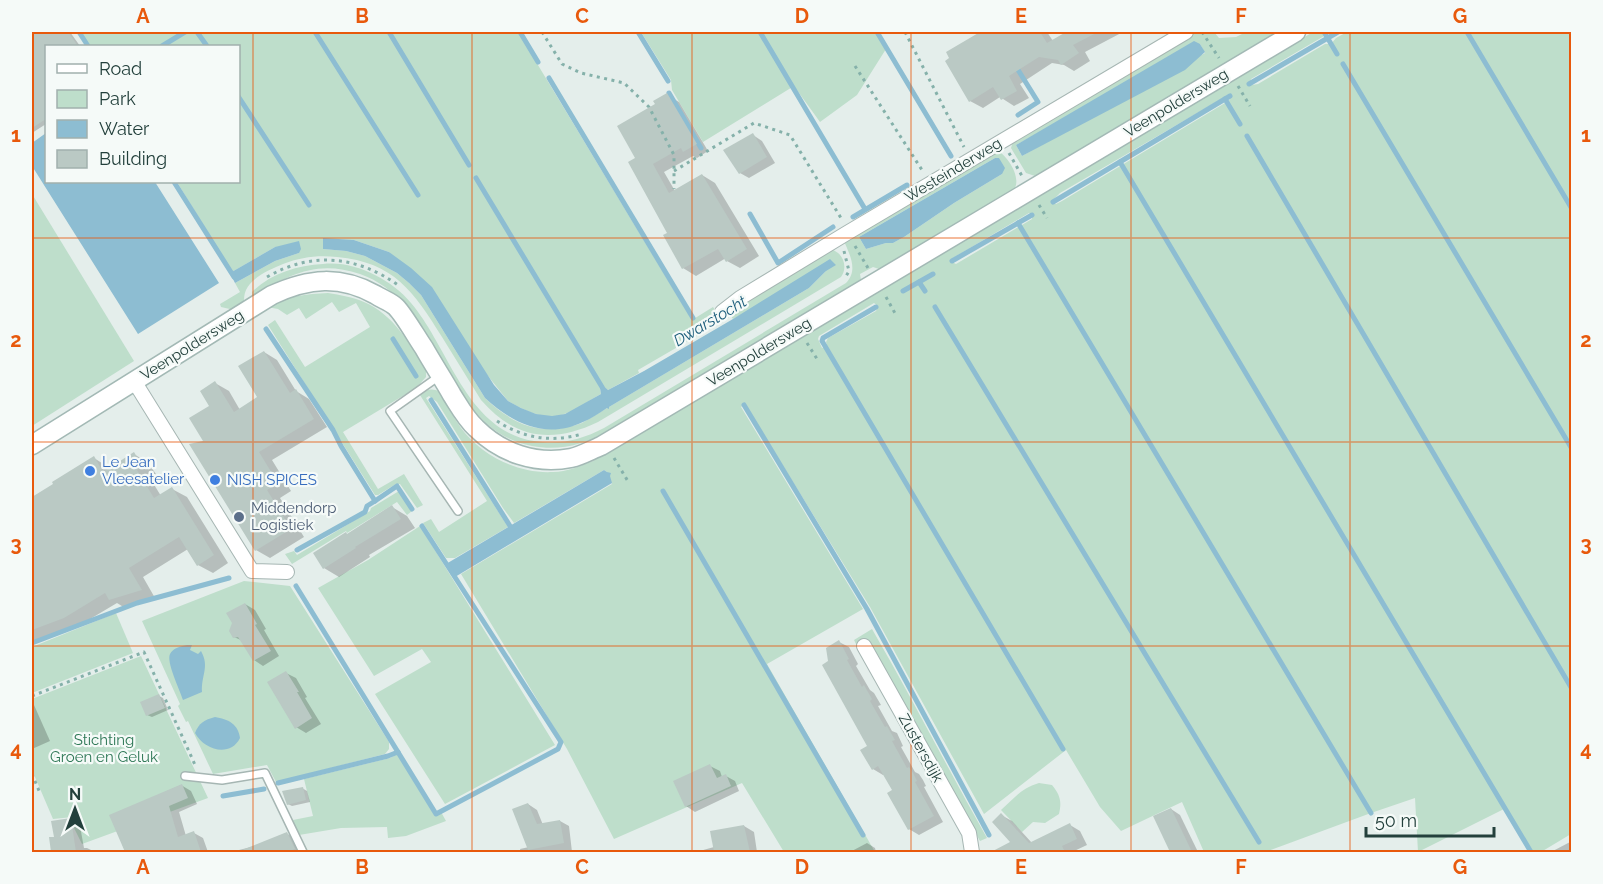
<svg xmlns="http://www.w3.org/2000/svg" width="1603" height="884" viewBox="0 0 1603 884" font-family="Raleway,sans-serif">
<rect width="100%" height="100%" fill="#e4eeeb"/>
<g fill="#bedecb" fill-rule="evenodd">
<path d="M 79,32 L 518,32 L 692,320 L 713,307 L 721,319 L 734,311 L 737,304 L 828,249 C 842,250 849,266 841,277 L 598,422 C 552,444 515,439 481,400 C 468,379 455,358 442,337 C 414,292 394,262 337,257 C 318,255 301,257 283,264 C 271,269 252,277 246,290 C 244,294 244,299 244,303 L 234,310 L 221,307 L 220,304 L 240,292 L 235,283 L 275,261 L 299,253 L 275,247 L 232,272 L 177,182 L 238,182 L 238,46 L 88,46 ZM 323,239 L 354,240 L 389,252 L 508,401 C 525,411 547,422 567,413 C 579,408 590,400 601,394 L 599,383 L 608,390 L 639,373 L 638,370 L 731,316 L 733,319 L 826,271 L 809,288 L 582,423 C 543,437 514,426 485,398 L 421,295 L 409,283 L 397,273 L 365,256 L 346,251 L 323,249 Z"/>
<path d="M 641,32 L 875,32 L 886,49 L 857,95 L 820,122 L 794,86 L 703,142 L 672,90 L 671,80 Z"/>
<path d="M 1194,32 L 1214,32 L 1219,38 L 1236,37 L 1246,32 L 1277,32 L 1035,176 L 1026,173 L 1011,148 L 1014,138 ZM 1200,44 L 1205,53 L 1022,156 L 1016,145 Z"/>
<path d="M 1313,32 L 1331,32 L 1251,79 L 1250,84 L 1252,85 L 1258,84 L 1325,44 L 1331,44 L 1336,38 L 1347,32 L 1571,32 L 1571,834 L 1541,852 L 1531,852 L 1504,809 L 1418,852 L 1415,798 L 1371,813 L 1265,852 L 1204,852 L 1182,802 L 1121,831 L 1100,807 L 1066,750 L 984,814 L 870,607 L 745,404 L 741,407 L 863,609 L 767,664 L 875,852 L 784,852 L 742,783 L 614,839 L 567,749 L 461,574 L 612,484 L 607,472 L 604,470 L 514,523 L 503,508 L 437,402 L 429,396 L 426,398 L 508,527 L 455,558 L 446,558 L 423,523 L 431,519 L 439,532 L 487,501 L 420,395 C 427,389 432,388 440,392 C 447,404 453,417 461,428 C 482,456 518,474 553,472 C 567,472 580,466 593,461 ZM 1228,95 L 1230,96 L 1230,99 L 1225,103 L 1062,201 L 1056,204 L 1053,202 L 1054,199 L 1060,193 ZM 1029,213 L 1032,215 L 1032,219 L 956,264 L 952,262 L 953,258 ZM 874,303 L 878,306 L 876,311 L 828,338 L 826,342 L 827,346 L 822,348 L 818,339 L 819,336 Z"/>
<path d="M 995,149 C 1006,154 1021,175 1015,188 L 879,269 L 873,267 L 860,274 L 861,280 L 607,432 C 583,445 559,451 532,446 C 441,428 443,303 360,274 C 317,259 288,275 252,297 L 252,292 C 270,274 297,265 323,264 C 341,262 359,267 375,275 C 389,282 401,291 411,303 C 450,349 466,430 534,441 C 560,445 581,440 604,428 L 846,283 C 859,270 849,253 843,239 ZM 995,158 L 999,158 L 1002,174 L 954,203 L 904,237 L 893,243 L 886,243 L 866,249 L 859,237 Z"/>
<path d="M 32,194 L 134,361 L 32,426 Z"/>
<path d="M 328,293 C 340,295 353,297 364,302 C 394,315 410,344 426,370 L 426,377 L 416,388 L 343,432 L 378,489 L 404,474 L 423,505 L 417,508 L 400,484 L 396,484 L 378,495 L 375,495 L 268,325 L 275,320 L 305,367 L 370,327 L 356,303 L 339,312 L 332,302 L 306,319 L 299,308 L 287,315 L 278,309 L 267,307 C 286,296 307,294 328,293 Z"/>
<path d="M 399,491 L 412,511 L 407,515 L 397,502 L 347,533 L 346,531 L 292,564 L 285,554 L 294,551 L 297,555 L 370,511 L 371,508 Z"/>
<path d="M 420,526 L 555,745 L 445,804 L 375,694 L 431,662 L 422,649 L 374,676 L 318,588 L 368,560 Z"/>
<path d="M 244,581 L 290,586 L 389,742 L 389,749 L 385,754 L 276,782 L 267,765 L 213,774 L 188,721 L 186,722 L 178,706 L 180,704 L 142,621 Z"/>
<path d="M 116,613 L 133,653 L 32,693 L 32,647 Z"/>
<path d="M 872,629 C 912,698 948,769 987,838 L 980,841 L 868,641 L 857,646 L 854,640 Z"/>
<path d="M 141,656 L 208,798 L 82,844 L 74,828 L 73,817 L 53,819 L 32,770 L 32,699 Z"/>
<path d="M 398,754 L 435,815 L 441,812 L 446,821 L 406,836 L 388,838 L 387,827 L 341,828 L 299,835 L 293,820 L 313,816 L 304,779 L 390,758 Z"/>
<path d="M 1039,783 L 1052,785 C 1060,795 1062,801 1059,814 L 1045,823 L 1033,822 L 1022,832 L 1001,810 C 1014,799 1021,788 1039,783 Z"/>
</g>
<g fill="#8dbdd2">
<path d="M 1194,41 L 1200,44 L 1205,52 L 1185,70 L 1022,156 L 1016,145 Z"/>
<path d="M 46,133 L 46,182 L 155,182 L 219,283 L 138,334 L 32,166 L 32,143 Z"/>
<path d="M 995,158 L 999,158 L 1005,168 L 1002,174 L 954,203 L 904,237 L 893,243 L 886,243 L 866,249 L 859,237 Z"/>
<path d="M 323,238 L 354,240 L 389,252 L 411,268 L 432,287 L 494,385 L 508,401 L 521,408 L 536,414 L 552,416 L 565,414 L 601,394 L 599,382 L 608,390 L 644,371 L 733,319 L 830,259 L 836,265 L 826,271 L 809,288 L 609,407 L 609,409 L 607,408 C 599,413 591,419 583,422 C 546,440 512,423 485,398 L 421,295 L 409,283 L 397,273 L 365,256 L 346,251 L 323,249 Z"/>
<path d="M 299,241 L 301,249 L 299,253 L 275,261 L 235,283 L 230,273 L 275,247 Z"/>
<path d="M 604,470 L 607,472 L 611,473 L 610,476 L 612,483 L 455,577 L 446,564 Z"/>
<path d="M 187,645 L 192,645 L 190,650 L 198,654 L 201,651 C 210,667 201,675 202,692 L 183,700 C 180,690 166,662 170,654 C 173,648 181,646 187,645 Z"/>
<path d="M 215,717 C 228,719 238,724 240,738 C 230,758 204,750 195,733 C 199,723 204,720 215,717 Z"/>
</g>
<g fill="#0003">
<path d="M 32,32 L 70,32 L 80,46 L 46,46 L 46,124 L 32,133 Z"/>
<path d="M 983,32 L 1047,32 L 1053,41 L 1068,32 L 1123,32 L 1085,52 L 1090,61 L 1074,71 L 1064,65 L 1052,63 L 1020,84 L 1029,98 L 1014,106 L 1000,97 L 983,108 L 970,101 L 948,52 Z"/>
<path d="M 667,95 L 679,102 L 708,151 L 697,158 L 693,156 L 664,172 L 675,191 L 702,175 L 715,183 L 759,256 L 740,268 L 727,261 L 726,258 L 696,276 L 683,268 L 665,236 L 669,234 L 637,158 L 657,105 Z"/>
<path d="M 753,135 L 762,141 L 775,163 L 749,178 L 740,173 Z"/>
<path d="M 264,352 L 277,360 L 296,391 L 309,399 L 327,427 L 272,460 L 291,491 L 280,498 L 304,537 L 270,558 L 256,550 L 205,442 L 215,383 L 229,391 L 240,410 L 260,398 Z"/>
<path d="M 134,454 L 148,463 L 156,474 L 150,478 L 161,496 L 172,489 L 187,497 L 228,563 L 213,573 L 198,565 L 188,549 L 143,577 L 155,598 L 125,608 L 117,603 L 80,625 L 32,644 L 32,499 L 94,458 L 108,467 L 110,469 Z"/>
<path d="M 392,507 L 407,516 L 415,528 L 369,555 L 370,557 L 339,577 L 324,568 L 348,535 Z"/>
<path d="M 245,604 L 255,610 L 266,629 L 264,630 L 279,656 L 263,666 L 254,660 L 243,641 L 234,637 Z"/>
<path d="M 839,642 L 849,647 L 858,664 L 856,666 L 870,690 L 874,693 L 881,705 L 878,706 L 892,731 L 897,733 L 903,746 L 901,747 L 915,772 L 919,774 L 923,780 L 926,786 L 924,787 L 943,822 L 919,835 L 909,829 L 889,794 L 894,791 L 884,774 L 883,775 L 873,769 L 869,747 L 830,662 Z"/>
<path d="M 286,673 L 296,678 L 307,697 L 305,698 L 321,724 L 306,733 L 296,727 Z"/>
<path d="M 159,696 L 163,698 L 168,710 L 152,717 L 147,715 Z"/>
<path d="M 32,704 L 34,705 L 50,741 L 32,749 Z"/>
<path d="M 710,766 L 720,771 L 722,777 L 726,776 L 735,781 L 739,791 L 695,812 L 686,806 Z"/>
<path d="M 181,785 L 191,791 L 197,804 L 179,812 L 186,836 L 194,833 L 203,838 L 208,852 L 127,852 L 111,816 Z"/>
<path d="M 302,788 L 307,791 L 310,802 L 292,806 L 288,804 Z"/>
<path d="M 528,804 L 537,810 L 543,825 L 560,821 L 569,826 L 572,852 L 521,852 L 520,849 L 529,847 Z"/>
<path d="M 1171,809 L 1180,815 L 1198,852 L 1172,852 L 1155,817 Z"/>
<path d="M 1001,815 L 1012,821 L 1032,843 L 1070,825 L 1080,831 L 1087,845 L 1072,852 L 994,852 L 1013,842 Z"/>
<path d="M 71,820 L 80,826 L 84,848 L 87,848 L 95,852 L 52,852 L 51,839 L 55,838 Z"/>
<path d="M 744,826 L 754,832 L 757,852 L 696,852 L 714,847 Z"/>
<path d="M 286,833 L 296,839 L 302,852 L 231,852 L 263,844 Z"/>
<path d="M 1570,842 L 1572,843 L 1572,852 L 1551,852 Z"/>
<path d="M 867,843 L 875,848 L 876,852 L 850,852 Z"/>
</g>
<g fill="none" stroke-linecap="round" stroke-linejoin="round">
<g stroke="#8dbdd2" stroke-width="5">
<path d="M 79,32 L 88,46"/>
<path d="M 197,32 L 207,46"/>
<path d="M 315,32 L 418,195"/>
<path d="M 389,32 L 469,165"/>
<path d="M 520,32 L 538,62"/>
<path d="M 638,32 L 668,81"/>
<path d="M 760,32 L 865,209"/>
<path d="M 877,32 L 951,156"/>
<path d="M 1324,32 L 1337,54"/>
<path d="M 1467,32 L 1572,209"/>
<path d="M 162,46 L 185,32"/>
<path d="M 1343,64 L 1572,449"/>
<path d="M 1015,65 L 1038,102 L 1018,115"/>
<path d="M 549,78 L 693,318"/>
<path d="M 1249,84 L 1338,32"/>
<path d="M 669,93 L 701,148"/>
<path d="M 238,96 L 309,205"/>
<path d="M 1225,99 L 1240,124"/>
<path d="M 1247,136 L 1572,689"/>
<path d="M 1120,162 L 1531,852"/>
<path d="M 476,178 L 602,387"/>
<path d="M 174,182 L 234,277"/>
<path d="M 1053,202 L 1230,96"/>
<path d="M 750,214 L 778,263 L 833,227"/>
<path d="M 853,217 L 907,185"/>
<path d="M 1018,223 L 1371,813"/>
<path d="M 952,261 L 1032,215"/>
<path d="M 919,282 L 925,291"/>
<path d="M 903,291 L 933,274"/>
<path d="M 876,307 L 823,338 L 822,341 L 1063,749"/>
<path d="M 935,307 L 1259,842"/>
<path d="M 266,329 L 333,430 L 341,446 L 375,501 L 397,486 L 412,509"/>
<path d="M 393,339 L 416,376"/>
<path d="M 431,400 L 510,526"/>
<path d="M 744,405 L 867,609 L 989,835"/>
<path d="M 663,491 L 863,835"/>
<path d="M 297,550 L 365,512 L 367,506 L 375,501"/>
<path d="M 296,586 L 436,814 L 558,749 L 561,742 L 422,526"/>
<path d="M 32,643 L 137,603 L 229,578"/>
<path d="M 278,783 L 388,756 L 398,752"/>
<path d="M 223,796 L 264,789"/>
</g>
</g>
<g fill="#bac9c4">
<path d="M 32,32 L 68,32 L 78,46 L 46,46 L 46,119 L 32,128 Z"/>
<path d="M 980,32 L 1040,32 L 1047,43 L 1066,32 L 1098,32 L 1073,45 L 1079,53 L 1061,65 L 1058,60 L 1039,57 L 1009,76 L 1017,91 L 1001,100 L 993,87 L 969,102 L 945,61 L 949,58 L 946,52 Z"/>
<path d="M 667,93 L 697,144 L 683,152 L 681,148 L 653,164 L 669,193 L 702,174 L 747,249 L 726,262 L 718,249 L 682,269 L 663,235 L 667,233 L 628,162 L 635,158 L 617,126 L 655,104 L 653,101 Z"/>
<path d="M 753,133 L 767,157 L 739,174 L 723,150 Z"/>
<path d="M 264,351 L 290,393 L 296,389 L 314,419 L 259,452 L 278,483 L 267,490 L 291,529 L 255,551 L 189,444 L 203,441 L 189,418 L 209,406 L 200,391 L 215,381 L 234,412 L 257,397 L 238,366 Z"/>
<path d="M 134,452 L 142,466 L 137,470 L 154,498 L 172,487 L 214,555 L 197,566 L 179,537 L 129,568 L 142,590 L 109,600 L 105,593 L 64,618 L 32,630 L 32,497 L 53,484 L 52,482 L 94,456 L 103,472 Z"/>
<path d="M 392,505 L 401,519 L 355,547 L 356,548 L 323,569 L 313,553 L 346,532 L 347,534 Z"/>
<path d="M 245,603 L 257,624 L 255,625 L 271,651 L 253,661 L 238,637 L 233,638 L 229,631 L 232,623 L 226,613 Z"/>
<path d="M 839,640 L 849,659 L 847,660 L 862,687 L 864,685 L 872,699 L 870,701 L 885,727 L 887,726 L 895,740 L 892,741 L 907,768 L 909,767 L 913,773 L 917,781 L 915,782 L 934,816 L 908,830 L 887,793 L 892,790 L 878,766 L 872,770 L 860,750 L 867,746 L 822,665 L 828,661 L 826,648 Z"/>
<path d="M 286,671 L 299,692 L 297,692 L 312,718 L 295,729 L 267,682 Z"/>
<path d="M 159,694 L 165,708 L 146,716 L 140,702 Z"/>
<path d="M 710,764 L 717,778 L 726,774 L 731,786 L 685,807 L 673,781 Z"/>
<path d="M 182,784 L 188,798 L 169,806 L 178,837 L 194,831 L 201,852 L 125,852 L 109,815 Z"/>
<path d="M 303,787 L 306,800 L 287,805 L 282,791 Z"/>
<path d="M 528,803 L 537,824 L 560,820 L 564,843 L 528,850 L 512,809 Z"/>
<path d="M 1171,808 L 1192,852 L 1170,852 L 1153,816 Z"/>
<path d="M 1001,813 L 1029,843 L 1070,823 L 1077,839 L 1062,846 L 1065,852 L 991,852 L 1010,842 L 992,822 Z"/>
<path d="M 71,818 L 76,852 L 51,852 L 49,837 L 54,837 L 51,821 Z"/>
<path d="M 744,825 L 750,852 L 714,852 L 710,831 Z"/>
<path d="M 287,832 L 295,849 L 287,852 L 237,852 Z"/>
</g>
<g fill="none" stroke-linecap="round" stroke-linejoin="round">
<g stroke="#a6b6b3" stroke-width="10">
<g id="lane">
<path d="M 438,377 L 390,411 L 458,511"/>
<path d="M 185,776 L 222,780 L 265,773 L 303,852"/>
</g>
</g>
<g stroke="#a6b6b3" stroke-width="16">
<g id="street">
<path d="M 722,312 L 740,298 L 847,233 L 1186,32"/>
<path d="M 134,381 L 252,571 L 287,572"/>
<path d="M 864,646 L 969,833 L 972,852"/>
</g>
</g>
<g stroke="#a3b9b5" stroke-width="21">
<path id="secondary" d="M 32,445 L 272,295 C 309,278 340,275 376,295 C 382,299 391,302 396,307 C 404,315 417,338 424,348 C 433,364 443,379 452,395 C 459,406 466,419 476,428 C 501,453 536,465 571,458 C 581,456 591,450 601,446 L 1296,32"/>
</g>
<g stroke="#85b1aa" stroke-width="3" stroke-dasharray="3 4.5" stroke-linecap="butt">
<path d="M 542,32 L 562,64 L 581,73 L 624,83 L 649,107 L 674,155 L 674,189"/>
<path d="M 905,32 L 964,147"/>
<path d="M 1202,32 L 1219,58"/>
<path d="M 855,66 L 922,170"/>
<path d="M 1238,86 L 1250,106"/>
<path d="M 1009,153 L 1022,176"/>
<path d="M 674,171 L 754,123 L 790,135 L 841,218"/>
<path d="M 1039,205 L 1047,218"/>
<path d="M 855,246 L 868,268"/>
<path d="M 844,251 L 849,271 L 845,278"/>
<path d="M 267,277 C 312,251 357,256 398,285"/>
<path d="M 886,297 L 896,315"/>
<path d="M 807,343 L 819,362"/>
<path d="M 497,421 C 523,438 551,443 582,434"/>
<path d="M 614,458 L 629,483"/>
<path d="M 32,696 L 144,652 L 196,767"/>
<path d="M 32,774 L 40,793"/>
</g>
<use href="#lane" stroke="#fff" stroke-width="7"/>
<use href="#street" stroke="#fff" stroke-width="14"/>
<use href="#secondary" stroke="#fff" stroke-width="18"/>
</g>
<path fill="none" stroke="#e8590c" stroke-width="1.5" stroke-opacity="0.55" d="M 253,32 L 253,852M 472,32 L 472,852M 692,32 L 692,852M 911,32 L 911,852M 1131,32 L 1131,852M 1350,32 L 1350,852M 32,238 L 1572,238M 32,442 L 1572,442M 32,646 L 1572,646"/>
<g fill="#3f7fe0" stroke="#f5faf8" stroke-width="2">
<circle cx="90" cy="471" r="6"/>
<circle cx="215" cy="480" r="6"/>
</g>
<circle fill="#5c6f8a" stroke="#f5faf8" stroke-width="2" cx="239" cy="517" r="6"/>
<g text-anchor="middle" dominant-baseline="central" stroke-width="4.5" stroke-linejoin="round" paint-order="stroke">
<g font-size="15" fill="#23403c" stroke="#f5faf8">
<text transform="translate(1176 103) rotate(-31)">Veenpoldersweg</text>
<text transform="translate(953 170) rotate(-31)">Westeinderweg</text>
<text transform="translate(192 345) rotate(-32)">Veenpoldersweg</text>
<text transform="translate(759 352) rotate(-31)">Veenpoldersweg</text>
<text transform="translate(921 748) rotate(61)">Zustersdijk</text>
</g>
<g font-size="15" fill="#366cbe" stroke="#f5faf8" text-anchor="start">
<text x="102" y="462">Le Jean<tspan x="102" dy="17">Vleesatelier</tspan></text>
<text x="227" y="480">NISH SPICES</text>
</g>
<g font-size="15" fill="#4e5e75" stroke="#f5faf8" text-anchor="start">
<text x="251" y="508">Middendorp<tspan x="251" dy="17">Logistiek</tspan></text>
</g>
<g font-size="15" fill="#2d7755" stroke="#f5faf8">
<text x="104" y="740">Stichting<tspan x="104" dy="17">Groen en Geluk</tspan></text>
</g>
<g font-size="16" font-style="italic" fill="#1d5e7c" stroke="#f5faf8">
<text transform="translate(710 321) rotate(-31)">Dwarstocht</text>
</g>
</g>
<rect width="1603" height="884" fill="none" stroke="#f5faf8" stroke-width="66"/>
<rect x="45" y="45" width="195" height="138" fill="#f5faf8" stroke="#a1b0ad" stroke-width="1.5"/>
<rect x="57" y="64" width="30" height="9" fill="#ffffff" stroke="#a1b0ad" stroke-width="1.5"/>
<text x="99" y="75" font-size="18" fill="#23403c">Road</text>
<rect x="57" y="90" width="30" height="18" fill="#bedecb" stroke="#a1b0ad" stroke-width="1.5"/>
<text x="99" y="105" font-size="18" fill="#23403c">Park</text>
<rect x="57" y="120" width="30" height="18" fill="#8dbdd2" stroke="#a1b0ad" stroke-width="1.5"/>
<text x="99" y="135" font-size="18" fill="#23403c">Water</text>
<rect x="57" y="150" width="30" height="18" fill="#bac9c4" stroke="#a1b0ad" stroke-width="1.5"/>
<text x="99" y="165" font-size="18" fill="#23403c">Building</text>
<g transform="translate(75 809)" stroke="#f5faf8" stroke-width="4.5" paint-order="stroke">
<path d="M0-4.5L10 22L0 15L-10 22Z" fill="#23403c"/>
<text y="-9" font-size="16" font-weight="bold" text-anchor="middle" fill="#23403c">N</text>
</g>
<path d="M1366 827v9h128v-9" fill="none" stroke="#23403c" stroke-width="3"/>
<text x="1375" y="827" font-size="18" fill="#23403c" stroke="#f5faf8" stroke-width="4.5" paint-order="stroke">50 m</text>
<rect x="33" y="33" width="1537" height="818" fill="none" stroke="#e8590c" stroke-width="2"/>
<g font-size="20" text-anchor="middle" font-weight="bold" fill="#e8590c">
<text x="143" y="23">A</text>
<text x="362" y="23">B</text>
<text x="582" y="23">C</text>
<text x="802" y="23">D</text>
<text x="1021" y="23">E</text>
<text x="1241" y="23">F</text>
<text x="1460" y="23">G</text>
<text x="16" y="142">1</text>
<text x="1586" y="142">1</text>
<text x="16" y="347">2</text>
<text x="1586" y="347">2</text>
<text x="16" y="551">3</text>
<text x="1586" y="551">3</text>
<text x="16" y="756">4</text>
<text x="1586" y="756">4</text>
<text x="143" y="874">A</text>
<text x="362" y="874">B</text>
<text x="582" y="874">C</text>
<text x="802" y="874">D</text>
<text x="1021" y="874">E</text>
<text x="1241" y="874">F</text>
<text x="1460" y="874">G</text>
</g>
</svg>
